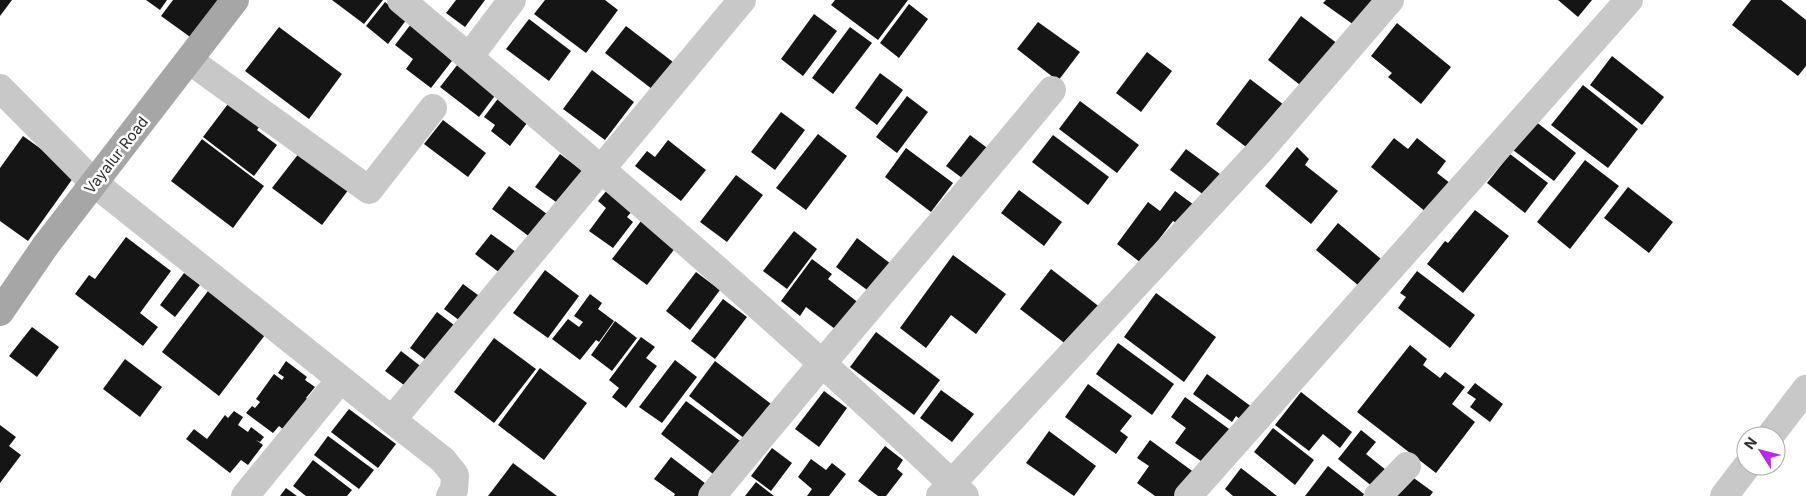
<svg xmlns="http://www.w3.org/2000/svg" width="1806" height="496" viewBox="0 0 1806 496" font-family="Inter,sans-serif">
<rect width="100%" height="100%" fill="#fff"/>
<g fill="#151515">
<path d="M 0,0 L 12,0 L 0,16 Z"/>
<path d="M 146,0 L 167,0 L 160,10 Z"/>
<path d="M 173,0 L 221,0 L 193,39 L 161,16 Z"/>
<path d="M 332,0 L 383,0 L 364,24 Z"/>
<path d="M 456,0 L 485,0 L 465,27 L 446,13 Z"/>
<path d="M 545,0 L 605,0 L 618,10 L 586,53 L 534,14 Z"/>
<path d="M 835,0 L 908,0 L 878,40 L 831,5 Z"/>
<path d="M 1326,0 L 1373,0 L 1354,25 L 1323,3 Z"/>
<path d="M 1558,0 L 1592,0 L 1578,17 Z"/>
<path d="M 1751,0 L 1781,0 L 1806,20 L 1806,66 L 1798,76 L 1732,25 Z"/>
<path d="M 385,2 L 407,19 L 388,44 L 366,26 Z"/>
<path d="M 909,4 L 928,19 L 899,58 L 880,43 Z"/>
<path d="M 814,14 L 837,31 L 803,76 L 781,59 Z"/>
<path d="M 1301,16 L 1338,44 L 1304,88 L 1268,60 Z"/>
<path d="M 529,19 L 571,51 L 549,81 L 506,49 Z"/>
<path d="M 1038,22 L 1080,52 L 1058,81 L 1017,49 Z"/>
<path d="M 1397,23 L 1451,67 L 1421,104 L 1388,77 L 1392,73 L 1371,56 Z"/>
<path d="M 411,24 L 455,57 L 431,88 L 406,69 L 413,59 L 395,45 Z"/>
<path d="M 626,26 L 673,62 L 652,89 L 605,53 Z"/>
<path d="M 279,27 L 342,74 L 309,119 L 245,71 Z"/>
<path d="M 850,27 L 872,43 L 833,94 L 812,78 Z"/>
<path d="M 1147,52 L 1172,71 L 1141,112 L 1116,93 Z"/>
<path d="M 1612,56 L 1664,97 L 1642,125 L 1590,85 Z"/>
<path d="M 458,64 L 497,93 L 479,117 L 440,87 Z"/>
<path d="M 592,70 L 634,102 L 605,140 L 563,109 Z"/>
<path d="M 880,73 L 903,90 L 877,125 L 855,108 Z"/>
<path d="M 1250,79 L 1284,105 L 1250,150 L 1216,124 Z"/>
<path d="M 1583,85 L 1638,129 L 1608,168 L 1551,125 Z"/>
<path d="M 234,96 L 265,119 L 257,130 L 277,145 L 254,176 L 203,137 Z"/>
<path d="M 500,96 L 530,119 L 510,146 L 491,131 L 495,125 L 484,117 Z"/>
<path d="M 907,96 L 928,112 L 897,153 L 876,137 Z"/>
<path d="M 1080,101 L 1139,145 L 1117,173 L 1059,129 Z"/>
<path d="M 781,112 L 805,130 L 775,170 L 751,152 Z"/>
<path d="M 443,120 L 486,153 L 468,177 L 424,144 Z"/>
<path d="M 1535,121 L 1576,153 L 1554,181 L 1513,150 Z"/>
<path d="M 818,134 L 847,156 L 806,210 L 776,188 Z"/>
<path d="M 970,135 L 994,153 L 970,184 L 946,166 Z"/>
<path d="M 1053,135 L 1109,177 L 1088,205 L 1032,162 Z"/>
<path d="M 23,136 L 76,174 L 28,241 L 0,221 L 0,168 Z"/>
<path d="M 1394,138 L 1408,149 L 1417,138 L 1446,161 L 1437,173 L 1450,183 L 1426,212 L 1371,167 Z"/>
<path d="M 202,139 L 264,186 L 233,228 L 171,181 Z"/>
<path d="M 668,140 L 706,170 L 681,201 L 635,166 L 647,151 L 655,157 Z"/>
<path d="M 1297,147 L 1309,159 L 1305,165 L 1338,191 L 1311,224 L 1265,186 Z"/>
<path d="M 303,148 L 352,185 L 322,225 L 272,188 Z"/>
<path d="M 906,148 L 953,183 L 931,212 L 885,177 Z"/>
<path d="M 1186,149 L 1224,177 L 1208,198 L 1170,170 Z"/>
<path d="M 560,154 L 588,175 L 563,207 L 535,187 Z"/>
<path d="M 1510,154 L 1548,183 L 1525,213 L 1487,183 Z"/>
<path d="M 1585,160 L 1619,186 L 1570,249 L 1537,222 Z"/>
<path d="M 736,175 L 763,195 L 727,242 L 700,222 Z"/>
<path d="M 509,186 L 551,217 L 534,240 L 492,209 Z"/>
<path d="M 1628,187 L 1673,222 L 1649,253 L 1604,218 Z"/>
<path d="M 607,190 L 633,210 L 627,217 L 633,222 L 613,248 L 589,231 L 606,208 L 598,201 Z"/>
<path d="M 1019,190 L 1062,222 L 1044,246 L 1001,213 Z"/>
<path d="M 1175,191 L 1194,205 L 1179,225 L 1173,221 L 1141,263 L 1117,244 L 1148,202 L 1160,211 Z"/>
<path d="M 1475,210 L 1509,236 L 1463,293 L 1427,264 L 1445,241 L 1448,243 Z"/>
<path d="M 641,221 L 676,247 L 647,285 L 612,259 Z"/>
<path d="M 1338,223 L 1381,259 L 1359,286 L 1316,250 Z"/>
<path d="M 794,231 L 817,249 L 787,289 L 763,271 Z"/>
<path d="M 491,234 L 520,255 L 504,276 L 475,254 Z"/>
<path d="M 126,237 L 171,271 L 140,313 L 158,327 L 143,346 L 75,294 L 89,275 L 95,279 Z"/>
<path d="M 857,238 L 895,267 L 874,295 L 836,267 Z"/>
<path d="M 953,255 L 1006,294 L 976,334 L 951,315 L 926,348 L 900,328 Z"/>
<path d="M 812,259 L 832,274 L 828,279 L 860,304 L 839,332 L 806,307 L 800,316 L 781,301 Z"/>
<path d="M 1051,269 L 1101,308 L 1071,348 L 1020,309 Z"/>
<path d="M 545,270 L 579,296 L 548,338 L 513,313 Z"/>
<path d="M 1417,271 L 1475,315 L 1450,348 L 1398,308 L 1406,297 L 1400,293 Z"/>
<path d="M 696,272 L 720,290 L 690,330 L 666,311 Z"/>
<path d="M 184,273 L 200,285 L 175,317 L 160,305 Z"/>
<path d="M 463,284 L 486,301 L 467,326 L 444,309 Z"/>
<path d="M 211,287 L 268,331 L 219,396 L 162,352 Z"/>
<path d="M 1156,293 L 1216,337 L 1184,382 L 1124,337 Z"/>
<path d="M 590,294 L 602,303 L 598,309 L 614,321 L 599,342 L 596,340 L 580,360 L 552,339 L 568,319 L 579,327 L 583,322 L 574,316 Z"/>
<path d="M 723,299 L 747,317 L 715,359 L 691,341 Z"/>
<path d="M 437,312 L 458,328 L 431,364 L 410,348 Z"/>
<path d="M 615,321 L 637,338 L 612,371 L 591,355 Z"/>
<path d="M 32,327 L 59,347 L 37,377 L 9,356 Z"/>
<path d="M 876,332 L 940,380 L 914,415 L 850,367 Z"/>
<path d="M 641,337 L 655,347 L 646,358 L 657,366 L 626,408 L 612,397 L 619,388 L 609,380 Z"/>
<path d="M 494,338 L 536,369 L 494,423 L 454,392 Z"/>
<path d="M 1118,343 L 1174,384 L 1152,415 L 1096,374 Z"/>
<path d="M 1410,345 L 1427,359 L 1423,365 L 1440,378 L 1445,372 L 1465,387 L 1452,404 L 1475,422 L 1436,473 L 1357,412 Z"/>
<path d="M 401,351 L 423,368 L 408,388 L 385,371 Z"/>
<path d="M 125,359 L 162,387 L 140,417 L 103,389 Z"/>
<path d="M 675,360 L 697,377 L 662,423 L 639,407 Z"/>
<path d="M 286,361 L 307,377 L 305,380 L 315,387 L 306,398 L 312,403 L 289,434 L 279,426 L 273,433 L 246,413 L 252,406 L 255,408 L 260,402 L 256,399 L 274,374 L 282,380 L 284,377 L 278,373 Z"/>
<path d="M 715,361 L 775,407 L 749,442 L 689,396 Z"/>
<path d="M 540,368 L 587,403 L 544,460 L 498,425 Z"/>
<path d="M 1207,374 L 1256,410 L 1246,424 L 1236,416 L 1232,422 L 1193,394 Z"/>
<path d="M 1475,383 L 1503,404 L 1490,422 L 1470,407 L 1476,399 L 1467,393 Z"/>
<path d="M 1088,384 L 1132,416 L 1120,431 L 1128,437 L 1116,454 L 1065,417 Z"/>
<path d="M 941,390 L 974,414 L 952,442 L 920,418 Z"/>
<path d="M 824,391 L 847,408 L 819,447 L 795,429 Z"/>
<path d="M 1301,392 L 1352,432 L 1340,448 L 1323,434 L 1309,451 L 1275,425 Z"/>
<path d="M 1185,397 L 1236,434 L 1211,468 L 1175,443 L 1186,428 L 1171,417 Z"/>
<path d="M 686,401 L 743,443 L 717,477 L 661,434 Z"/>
<path d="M 349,409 L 396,444 L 378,468 L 331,432 Z"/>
<path d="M 234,411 L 243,417 L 238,425 L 248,432 L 251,427 L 264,437 L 260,442 L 256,440 L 263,445 L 248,465 L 241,460 L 230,473 L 186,439 L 194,429 L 207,439 L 225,415 L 228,418 Z"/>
<path d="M 0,425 L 16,437 L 9,446 L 21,455 L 0,483 Z"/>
<path d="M 1273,428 L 1314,460 L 1295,485 L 1254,452 Z"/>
<path d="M 1361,430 L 1376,442 L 1366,454 L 1386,470 L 1373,487 L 1338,459 Z"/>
<path d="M 1049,431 L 1096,466 L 1074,496 L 1026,463 Z"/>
<path d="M 328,436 L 374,470 L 359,489 L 314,455 Z"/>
<path d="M 1150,440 L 1195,473 L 1178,496 L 1155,496 L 1137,483 L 1149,466 L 1137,458 Z"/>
<path d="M 885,446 L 903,460 L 897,469 L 903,474 L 886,496 L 878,496 L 858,481 Z"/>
<path d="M 772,448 L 792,463 L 771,491 L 751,476 Z"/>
<path d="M 671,457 L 710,487 L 703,496 L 674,496 L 675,494 L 654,479 Z"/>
<path d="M 811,459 L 826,470 L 832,463 L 846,474 L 829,496 L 807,496 L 812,489 L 798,477 Z"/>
<path d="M 313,460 L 352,490 L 347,496 L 306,496 L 293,486 Z"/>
<path d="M 513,463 L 557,496 L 488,496 Z"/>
<path d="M 1328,466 L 1364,494 L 1363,496 L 1305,496 Z"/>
<path d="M 1241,468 L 1277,496 L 1233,496 L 1225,489 Z"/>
<path d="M 1411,476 L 1433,492 L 1430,496 L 1396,496 Z"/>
<path d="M 756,482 L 774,496 L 745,496 Z"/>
<path d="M 286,488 L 297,496 L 280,496 Z"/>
</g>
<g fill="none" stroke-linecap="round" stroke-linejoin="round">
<g stroke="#c8c8c8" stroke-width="28">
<path d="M 401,0 C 593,161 784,323 965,496"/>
<path d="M 469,57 L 512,0"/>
<path d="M 189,60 L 369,190 L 433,108"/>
<path d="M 0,88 L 94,183 L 392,420 L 742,0"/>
<path d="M 392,420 L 443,460 L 455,475 L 454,490 L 450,496"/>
<path d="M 1770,436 L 1806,389"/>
<path d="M 245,496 L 340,380"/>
<path d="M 712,496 C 824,359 940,226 1052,90"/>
<path d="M 940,496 L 1259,152 L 1390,0"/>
<path d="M 1188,496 L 1629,0"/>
<path d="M 1378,496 L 1407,466"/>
<path d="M 1724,496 L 1747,466"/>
</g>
<path stroke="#a6a6a6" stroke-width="28" d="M 0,312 L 46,245 L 235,0"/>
</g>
<g text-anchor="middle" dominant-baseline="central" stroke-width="5" stroke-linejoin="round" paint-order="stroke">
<g font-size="15" fill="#2e2e2e" stroke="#fff">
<text transform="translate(116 155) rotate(-52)">Vayalur Road</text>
</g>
</g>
<g transform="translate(1761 451) rotate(306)"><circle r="24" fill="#ffffff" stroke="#ababab"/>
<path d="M0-4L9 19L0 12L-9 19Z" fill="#b929ed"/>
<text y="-8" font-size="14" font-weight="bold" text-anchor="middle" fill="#2e2e2e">N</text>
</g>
</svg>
